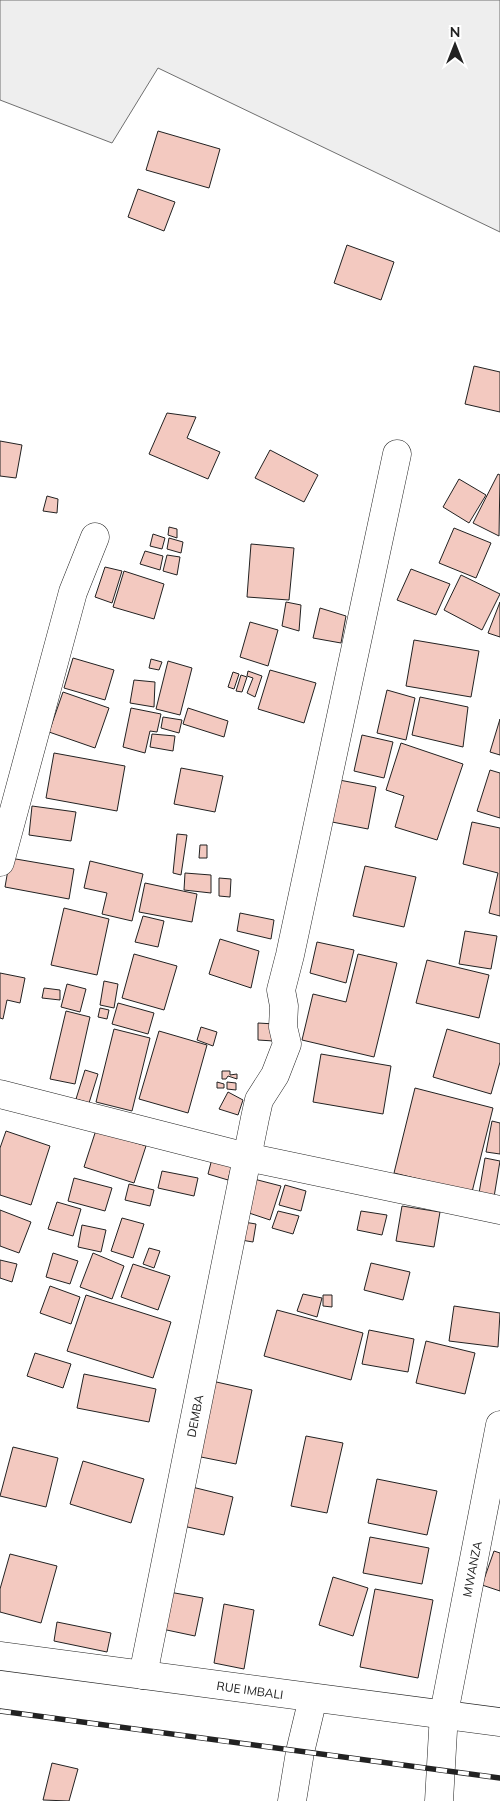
<svg xmlns="http://www.w3.org/2000/svg" width="500" height="1801" viewBox="0 0 500 1801" font-family="Mulish,sans-serif">
<rect width="100%" height="100%" fill="#fff"/>
<path fill="#eee" stroke="#6f6f6f" d="M 0,0 L 500,0 L 500,232 L 158,68 L 112,143 L 0,100 Z"/>
<g fill="#f3c9c0" stroke="#222">
<path d="M 158,131 L 220,149 L 209,188 L 146,170 Z"/>
<path d="M 138,189 L 175,202 L 164,231 L 128,217 Z"/>
<path d="M 347,245 L 394,262 L 381,300 L 334,283 Z"/>
<path d="M 474,366 L 500,372 L 500,412 L 465,404 Z"/>
<path d="M 167,413 L 196,417 L 187,438 L 220,452 L 208,479 L 149,454 Z"/>
<path d="M 0,441 L 22,445 L 16,478 L 0,476 Z"/>
<path d="M 270,450 L 318,475 L 304,502 L 255,478 Z"/>
<path d="M 498,474 L 500,475 L 499,536 L 473,523 Z"/>
<path d="M 459,479 L 486,495 L 469,523 L 443,507 Z"/>
<path d="M 47,496 L 58,499 L 57,513 L 43,511 Z"/>
<path d="M 169,527 L 177,529 L 177,538 L 168,535 Z"/>
<path d="M 454,528 L 491,543 L 476,578 L 439,563 Z"/>
<path d="M 153,534 L 165,538 L 162,549 L 150,546 Z"/>
<path d="M 169,538 L 183,542 L 181,553 L 167,549 Z"/>
<path d="M 251,544 L 294,548 L 289,600 L 247,597 Z"/>
<path d="M 145,551 L 163,556 L 160,570 L 140,564 Z"/>
<path d="M 167,555 L 180,557 L 177,575 L 163,571 Z"/>
<path d="M 105,567 L 122,571 L 112,603 L 95,597 Z"/>
<path d="M 411,569 L 450,584 L 436,615 L 397,600 Z"/>
<path d="M 124,571 L 164,584 L 154,619 L 113,607 Z"/>
<path d="M 461,575 L 500,594 L 482,630 L 444,610 Z"/>
<path d="M 286,602 L 301,605 L 299,631 L 282,626 Z"/>
<path d="M 500,602 L 500,637 L 488,633 Z"/>
<path d="M 320,608 L 346,616 L 341,643 L 313,638 Z"/>
<path d="M 250,622 L 278,630 L 268,666 L 240,657 Z"/>
<path d="M 414,640 L 479,651 L 471,697 L 406,686 Z"/>
<path d="M 73,658 L 114,670 L 105,700 L 64,688 Z"/>
<path d="M 151,659 L 162,662 L 159,670 L 149,668 Z"/>
<path d="M 168,661 L 192,668 L 180,715 L 156,709 Z"/>
<path d="M 270,670 L 316,683 L 304,723 L 258,709 Z"/>
<path d="M 248,671 L 262,676 L 255,697 L 247,693 L 253,678 L 247,676 Z"/>
<path d="M 233,672 L 239,674 L 234,689 L 228,687 Z"/>
<path d="M 241,675 L 247,677 L 242,692 L 236,691 Z"/>
<path d="M 134,680 L 155,682 L 154,707 L 130,703 Z"/>
<path d="M 387,690 L 415,698 L 406,740 L 377,733 Z"/>
<path d="M 63,692 L 109,708 L 95,748 L 49,732 Z"/>
<path d="M 420,697 L 468,707 L 463,747 L 412,735 Z"/>
<path d="M 131,708 L 161,714 L 157,732 L 150,731 L 145,753 L 123,747 Z"/>
<path d="M 188,708 L 228,721 L 224,737 L 183,724 Z"/>
<path d="M 163,717 L 182,720 L 179,733 L 161,728 Z"/>
<path d="M 500,719 L 500,755 L 490,752 Z"/>
<path d="M 152,734 L 175,736 L 173,751 L 150,747 Z"/>
<path d="M 362,735 L 393,742 L 384,778 L 354,771 Z"/>
<path d="M 401,743 L 463,764 L 437,840 L 395,827 L 404,796 L 386,790 Z"/>
<path d="M 54,753 L 125,766 L 117,811 L 46,798 Z"/>
<path d="M 181,768 L 223,776 L 215,812 L 174,804 Z"/>
<path d="M 490,770 L 500,773 L 500,818 L 477,811 Z"/>
<path d="M 334,779 L 376,787 L 368,829 L 327,821 Z"/>
<path d="M 32,806 L 76,812 L 71,841 L 29,835 Z"/>
<path d="M 472,822 L 500,828 L 500,916 L 489,913 L 498,873 L 463,864 Z"/>
<path d="M 177,834 L 187,835 L 181,875 L 173,873 Z"/>
<path d="M 200,845 L 207,845 L 207,858 L 199,858 Z"/>
<path d="M 10,858 L 74,869 L 69,899 L 5,887 Z"/>
<path d="M 90,861 L 143,874 L 132,921 L 102,914 L 107,893 L 84,888 Z"/>
<path d="M 365,866 L 416,877 L 404,927 L 353,916 Z"/>
<path d="M 185,873 L 211,875 L 211,893 L 184,890 Z"/>
<path d="M 219,878 L 231,879 L 230,897 L 219,896 Z"/>
<path d="M 145,883 L 197,894 L 192,922 L 139,912 Z"/>
<path d="M 64,908 L 109,919 L 97,975 L 51,965 Z"/>
<path d="M 240,913 L 274,920 L 271,939 L 237,931 Z"/>
<path d="M 143,916 L 164,921 L 158,947 L 135,942 Z"/>
<path d="M 465,931 L 497,936 L 491,969 L 459,964 Z"/>
<path d="M 220,939 L 259,951 L 251,988 L 209,974 Z"/>
<path d="M 317,942 L 354,950 L 346,983 L 310,973 Z"/>
<path d="M 134,954 L 177,966 L 164,1010 L 122,998 Z"/>
<path d="M 358,954 L 397,963 L 374,1057 L 302,1040 L 313,994 L 346,1002 Z"/>
<path d="M 427,960 L 489,975 L 479,1018 L 416,1003 Z"/>
<path d="M 0,973 L 25,978 L 20,1003 L 7,1000 L 3,1019 L 0,1018 Z"/>
<path d="M 104,981 L 118,984 L 114,1008 L 100,1005 Z"/>
<path d="M 67,984 L 86,989 L 80,1012 L 61,1007 Z"/>
<path d="M 44,988 L 60,990 L 60,1000 L 42,998 Z"/>
<path d="M 118,1003 L 154,1013 L 148,1034 L 112,1024 Z"/>
<path d="M 100,1008 L 109,1010 L 107,1019 L 98,1017 Z"/>
<path d="M 66,1011 L 90,1017 L 75,1084 L 50,1079 Z"/>
<path d="M 258,1023 L 275,1024 L 274,1041 L 258,1040 Z"/>
<path d="M 201,1027 L 217,1032 L 213,1046 L 197,1040 Z"/>
<path d="M 114,1029 L 150,1038 L 132,1111 L 96,1102 Z"/>
<path d="M 447,1029 L 500,1044 L 500,1062 L 491,1094 L 433,1077 Z"/>
<path d="M 159,1031 L 207,1045 L 188,1113 L 139,1099 Z"/>
<path d="M 321,1054 L 391,1066 L 383,1114 L 313,1102 Z"/>
<path d="M 85,1070 L 98,1074 L 89,1103 L 76,1099 Z"/>
<path d="M 222,1071 L 230,1071 L 230,1075 L 237,1074 L 237,1079 L 228,1076 L 226,1079 L 222,1079 Z"/>
<path d="M 217,1082 L 224,1084 L 224,1088 L 217,1088 Z"/>
<path d="M 227,1082 L 236,1083 L 236,1090 L 227,1089 Z"/>
<path d="M 415,1088 L 493,1108 L 472,1192 L 394,1173 Z"/>
<path d="M 228,1092 L 243,1100 L 238,1115 L 219,1109 Z"/>
<path d="M 492,1121 L 500,1123 L 500,1154 L 486,1152 Z"/>
<path d="M 96,1130 L 146,1146 L 134,1183 L 84,1167 Z"/>
<path d="M 6,1131 L 50,1146 L 31,1205 L 0,1195 L 0,1148 Z"/>
<path d="M 213,1155 L 233,1160 L 228,1180 L 208,1174 Z"/>
<path d="M 485,1158 L 500,1161 L 493,1203 L 478,1199 Z"/>
<path d="M 162,1171 L 198,1178 L 194,1196 L 158,1188 Z"/>
<path d="M 74,1178 L 112,1188 L 105,1211 L 68,1201 Z"/>
<path d="M 250,1178 L 281,1186 L 270,1220 L 240,1210 Z"/>
<path d="M 129,1184 L 154,1190 L 150,1206 L 125,1200 Z"/>
<path d="M 285,1185 L 306,1191 L 301,1211 L 279,1205 Z"/>
<path d="M 57,1202 L 81,1209 L 73,1236 L 48,1229 Z"/>
<path d="M 402,1206 L 440,1212 L 434,1247 L 396,1241 Z"/>
<path d="M 0,1210 L 31,1222 L 19,1253 L 0,1246 Z"/>
<path d="M 278,1211 L 299,1216 L 293,1234 L 272,1228 Z"/>
<path d="M 361,1211 L 387,1215 L 382,1235 L 357,1230 Z"/>
<path d="M 122,1218 L 144,1224 L 133,1258 L 111,1251 Z"/>
<path d="M 238,1221 L 256,1224 L 253,1242 L 235,1239 Z"/>
<path d="M 82,1225 L 106,1230 L 101,1252 L 78,1247 Z"/>
<path d="M 149,1248 L 160,1251 L 154,1268 L 143,1264 Z"/>
<path d="M 53,1253 L 78,1261 L 70,1284 L 46,1277 Z"/>
<path d="M 93,1253 L 124,1266 L 112,1299 L 80,1287 Z"/>
<path d="M 0,1260 L 17,1264 L 12,1282 L 0,1278 Z"/>
<path d="M 371,1263 L 410,1272 L 403,1300 L 364,1290 Z"/>
<path d="M 133,1264 L 170,1276 L 158,1310 L 121,1297 Z"/>
<path d="M 50,1286 L 80,1297 L 71,1324 L 40,1313 Z"/>
<path d="M 303,1294 L 322,1298 L 317,1317 L 297,1311 Z"/>
<path d="M 86,1295 L 171,1322 L 153,1378 L 67,1351 Z"/>
<path d="M 323,1295 L 332,1295 L 332,1307 L 323,1306 Z"/>
<path d="M 454,1306 L 500,1313 L 498,1347 L 449,1341 Z"/>
<path d="M 277,1310 L 363,1333 L 351,1380 L 264,1356 Z"/>
<path d="M 369,1330 L 414,1339 L 408,1372 L 362,1364 Z"/>
<path d="M 426,1341 L 475,1353 L 465,1394 L 416,1383 Z"/>
<path d="M 35,1353 L 71,1364 L 63,1388 L 27,1376 Z"/>
<path d="M 84,1374 L 156,1389 L 149,1422 L 77,1408 Z"/>
<path d="M 212,1381 L 252,1390 L 236,1464 L 196,1456 Z"/>
<path d="M 306,1436 L 343,1443 L 327,1513 L 291,1506 Z"/>
<path d="M 13,1447 L 58,1458 L 46,1507 L 0,1496 Z"/>
<path d="M 83,1461 L 144,1479 L 131,1523 L 70,1504 Z"/>
<path d="M 377,1479 L 437,1491 L 427,1535 L 368,1523 Z"/>
<path d="M 192,1487 L 233,1497 L 224,1535 L 183,1526 Z"/>
<path d="M 370,1537 L 429,1548 L 422,1584 L 363,1573 Z"/>
<path d="M 494,1551 L 500,1553 L 500,1591 L 482,1585 Z"/>
<path d="M 10,1554 L 57,1566 L 41,1623 L 0,1612 L 0,1589 Z"/>
<path d="M 333,1577 L 368,1588 L 353,1636 L 319,1625 Z"/>
<path d="M 375,1589 L 433,1600 L 418,1678 L 360,1667 Z"/>
<path d="M 169,1592 L 203,1598 L 195,1636 L 162,1629 Z"/>
<path d="M 224,1604 L 254,1610 L 244,1669 L 214,1663 Z"/>
<path d="M 57,1622 L 111,1633 L 107,1652 L 54,1641 Z"/>
<path d="M 52,1763 L 78,1769 L 69,1801 L 43,1800 Z"/>
</g>
<g fill="none" stroke-linecap="round" stroke-linejoin="round">
<g stroke="#222" stroke-width="29">
<g id="minor">
<path d="M 0,862 L 73,592 L 95,537"/>
<path d="M 0,1094 L 247,1157 L 500,1210"/>
<path d="M 0,1656 L 500,1722"/>
<path d="M 143,1675 L 255,1118 L 259,1100 L 275,1075 L 287,1044 L 283,1027 L 284,1006 L 281,990 L 290,955 L 397,454"/>
<path d="M 292,1801 L 300,1752 L 313,1698"/>
<path d="M 439,1801 L 444,1713 L 500,1425"/>
</g>
</g>
<use href="#minor" stroke="#fff" stroke-width="28"/>
<g stroke="#222" stroke-width="5.5">
<path id="rail" d="M 0,1711 L 500,1778"/>
</g>
<use href="#rail" stroke="#fff" stroke-width="4" stroke-dasharray="11" stroke-linecap="butt"/>
</g>
<g text-anchor="middle" dominant-baseline="central" stroke-width="4" stroke-linejoin="round" paint-order="stroke">
<g font-size="12" fill="#222" stroke="#fff">
<text transform="translate(195 1416) rotate(-79)">DEMBA</text>
<text transform="translate(472 1569) rotate(-79)">MWANZA</text>
<text transform="translate(250 1690) rotate(8)">RUE IMBALI</text>
</g>
</g>
<g transform="translate(455 45)" stroke="#ffffff" stroke-width="4" paint-order="stroke">
<path d="M0-4L9 19L0 12L-9 19Z" fill="#222222"/>
<text y="-8" font-size="14" font-weight="bold" text-anchor="middle" fill="#222222">N</text>
</g>
</svg>
